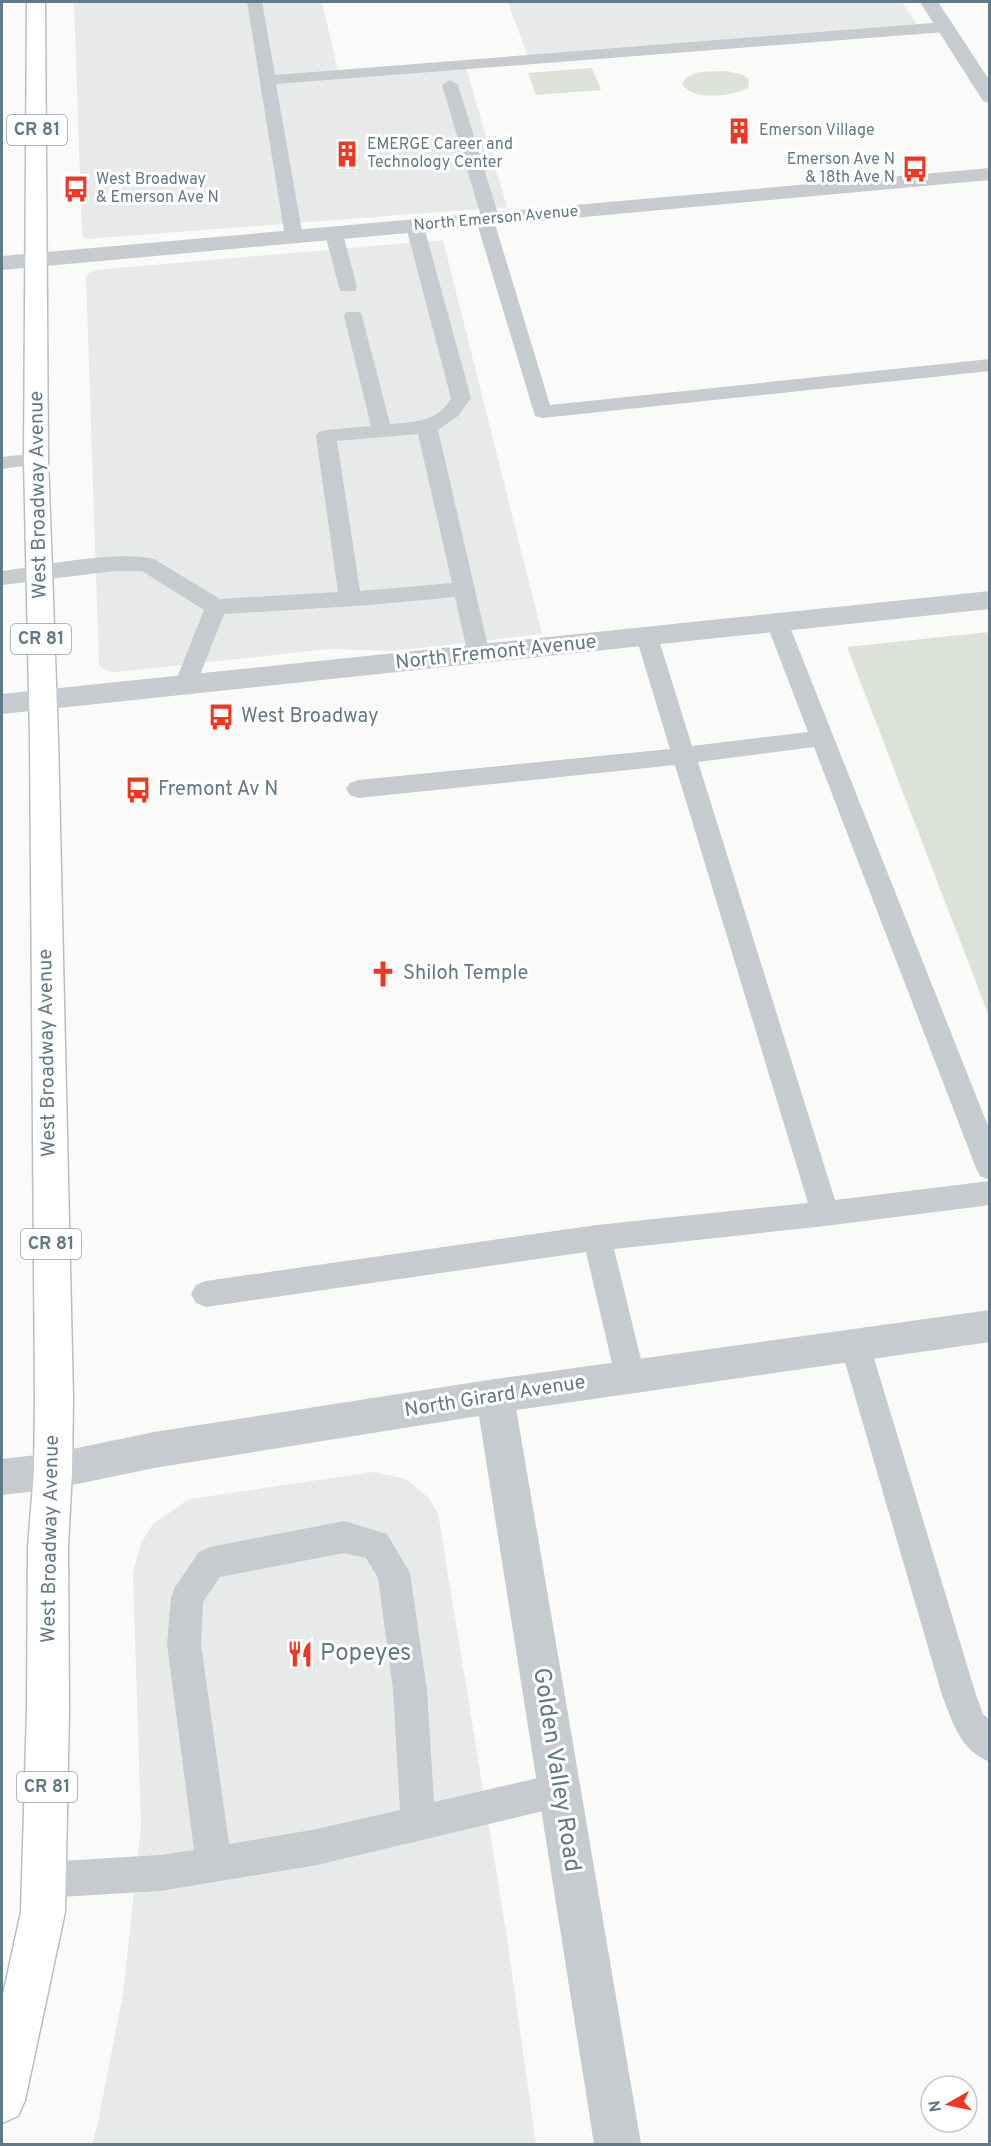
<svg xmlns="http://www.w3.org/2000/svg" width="991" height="2146" viewBox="0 0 991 2146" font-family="Overpass,sans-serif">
<rect width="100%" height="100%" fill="#fafaf8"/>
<g fill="#e8eae9">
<path d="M 74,2 L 322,2 L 338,71 L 464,61 L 507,207 L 87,239 L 82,235 Z"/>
<path d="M 508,2 L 902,2 L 919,28 L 528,57 Z"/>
<path d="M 443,240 L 542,634 L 393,651 L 330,649 L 117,672 L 108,671 L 99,666 L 86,277 L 89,273 L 95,270 Z"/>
<path d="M 373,1472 L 406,1479 L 428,1497 L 438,1513 L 506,1931 L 536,2144 L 92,2144 L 97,2127 L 123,1994 L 141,1827 L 133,1573 L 141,1543 L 153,1524 L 189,1499 Z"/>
</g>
<g fill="#dde2d8">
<path d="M 592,68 L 601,90 L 536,95 L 528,73 Z"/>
<path d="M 727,71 L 743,75 L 749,80 L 748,88 C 732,96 694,102 682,84 C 689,69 713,72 727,71 Z"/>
<path d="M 989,632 L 990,632 L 989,1016 L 847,647 Z"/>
</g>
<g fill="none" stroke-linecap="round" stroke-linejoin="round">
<g stroke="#b8bfc2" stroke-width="3">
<path id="primary" d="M 27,2 L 45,2 L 48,459 L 58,738 L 73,1398 L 72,1471 L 68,1547 L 69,1710 L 65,1912 L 25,2100 L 18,2116 L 2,2123 L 2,1999 L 21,1912 L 27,1710 L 28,1547 L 34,1471 L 35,1398 L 30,738 L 24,459 Z"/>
</g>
<g fill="#c5cbce" fill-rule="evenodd">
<path d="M 247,2 L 262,2 L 275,75 L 945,22 L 953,27 L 945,32 L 276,84 L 303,237 L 300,241 L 288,241 L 285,237 Z"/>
<path d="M 450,80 L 458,85 L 500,220 L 495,224 L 550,405 L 990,359 L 990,371 L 542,418 L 535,416 L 476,220 L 481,216 L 442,85 Z"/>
<path d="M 415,222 L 421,223 L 424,227 L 471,398 L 458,416 L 438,430 L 490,655 L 487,660 L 479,663 L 471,660 L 468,655 L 455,597 L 370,605 L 224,614 L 196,685 L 193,691 L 185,693 L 177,691 L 174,685 L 204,610 L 142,571 L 114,571 L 2,585 L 2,571 C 40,566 119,550 154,559 L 220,599 L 338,592 L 316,436 L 319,432 L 326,430 L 371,426 L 344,316 L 346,312 L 360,312 L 362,316 L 390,424 C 414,422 438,422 451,398 L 406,227 L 409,223 ZM 418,434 L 452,583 L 360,591 L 337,441 Z"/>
<path d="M 334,229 L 340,230 L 343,234 L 357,287 L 355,291 L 341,291 L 339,287 L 325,234 L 328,230 Z"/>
<path d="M 36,453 L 43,455 L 46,459 L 43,463 L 2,469 L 2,457 Z"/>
<path d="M 777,615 L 785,617 L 788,622 L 990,1131 L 990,1180 L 980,1176 L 976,1168 L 814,747 L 698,762 L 835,1200 L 990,1181 L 990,1205 L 825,1226 L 614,1249 L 645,1376 L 641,1386 L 630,1390 L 619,1386 L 615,1376 L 586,1252 L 206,1307 L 196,1303 L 191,1294 L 196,1285 L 206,1281 L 597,1225 L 808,1203 L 675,765 L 358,798 L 350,795 L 346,789 L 350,783 L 358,780 L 670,749 L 636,637 L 639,632 L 647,629 L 655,632 L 658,637 L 692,746 L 808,732 L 766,622 L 769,617 Z"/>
<path d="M 855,1331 L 866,1335 L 870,1345 L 976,1695 L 983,1714 L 990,1720 L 990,1762 C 960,1750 953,1723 942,1695 L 840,1345 L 844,1335 Z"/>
<path d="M 344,1521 L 387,1534 L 410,1573 L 427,1690 L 434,1802 L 560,1773 L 572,1778 L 577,1790 L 572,1802 L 560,1807 L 317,1865 L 160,1891 L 45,1898 L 32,1893 L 27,1880 L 32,1867 L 45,1862 L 160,1855 L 194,1850 L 167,1644 L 171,1598 L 175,1587 L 199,1552 L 210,1547 ZM 344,1553 L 366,1558 L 378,1578 L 393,1690 L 400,1810 L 317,1829 L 229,1844 L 201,1644 L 203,1602 L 220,1577 Z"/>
</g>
<g fill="#c5cbce" fill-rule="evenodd">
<path d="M 920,2 L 938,2 L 990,81 L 990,103 L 983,101 Z"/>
<path d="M 990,1310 L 990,1342 L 495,1413 L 482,1408 L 476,1396 L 482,1384 L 495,1379 Z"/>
<path d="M 53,1453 L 67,1458 L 72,1471 L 67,1484 L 53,1489 L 2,1495 L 2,1459 Z"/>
</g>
<g fill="#c5cbce" fill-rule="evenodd">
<path d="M 990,168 L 990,180 L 2,270 L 2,256 Z"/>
<path d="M 990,591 L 990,609 L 2,714 L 2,694 Z"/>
<path d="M 495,1379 L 508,1384 L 514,1396 L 641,2144 L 594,2144 L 479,1416 L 154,1468 L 53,1489 L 39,1484 L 34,1471 L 39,1458 L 53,1453 L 154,1432 Z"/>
</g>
<use href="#primary" fill="#fff" fill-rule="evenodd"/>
</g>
<defs>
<g id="building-bare" transform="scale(2.07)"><path d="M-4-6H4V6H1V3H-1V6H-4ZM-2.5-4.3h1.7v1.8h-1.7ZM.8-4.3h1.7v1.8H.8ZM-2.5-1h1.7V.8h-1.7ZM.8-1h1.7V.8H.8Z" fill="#f4341e" stroke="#fff" stroke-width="2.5" paint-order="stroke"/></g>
<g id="bus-bare" transform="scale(2.07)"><path d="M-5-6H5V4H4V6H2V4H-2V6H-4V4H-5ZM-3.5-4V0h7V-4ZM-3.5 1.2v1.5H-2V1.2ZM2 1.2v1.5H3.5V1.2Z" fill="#f4341e" stroke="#fff" stroke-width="2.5" paint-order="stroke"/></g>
<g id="church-bare" transform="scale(2.07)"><path d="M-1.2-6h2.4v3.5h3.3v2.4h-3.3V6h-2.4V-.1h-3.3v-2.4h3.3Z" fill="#f4341e" stroke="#fff" stroke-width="2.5" paint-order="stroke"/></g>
<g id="restaurant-bare" transform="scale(2.07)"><path d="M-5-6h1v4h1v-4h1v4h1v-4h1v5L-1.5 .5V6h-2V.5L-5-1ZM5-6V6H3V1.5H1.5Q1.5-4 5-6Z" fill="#f4341e" stroke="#fff" stroke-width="2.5" paint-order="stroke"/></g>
</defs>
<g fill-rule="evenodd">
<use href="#building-bare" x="739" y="131"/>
<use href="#building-bare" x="347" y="154"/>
<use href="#bus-bare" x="915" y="169"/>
<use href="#bus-bare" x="76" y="189"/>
<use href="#bus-bare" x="221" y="717"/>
<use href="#bus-bare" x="138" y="790"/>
<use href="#church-bare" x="383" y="974"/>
<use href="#restaurant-bare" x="300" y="1654"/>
</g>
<g text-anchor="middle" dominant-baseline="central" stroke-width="6" stroke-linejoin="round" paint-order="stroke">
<g font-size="16" fill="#627a86" stroke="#fff" text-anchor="start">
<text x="759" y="131">Emerson Village</text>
<text x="367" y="145">EMERGE Career and<tspan x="367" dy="18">Technology Center</tspan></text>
<text x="895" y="160" text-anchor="end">Emerson Ave N<tspan x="895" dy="18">&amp; 18th Ave N</tspan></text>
<text x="96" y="180">West Broadway<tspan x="96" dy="18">&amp; Emerson Ave N</tspan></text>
</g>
<g font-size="16" fill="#627a86" stroke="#fff">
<text transform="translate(496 219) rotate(-5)">North Emerson Avenue</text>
</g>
<g fill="#fff" stroke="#91a2aa" stroke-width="1.5">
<rect x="7" y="115" width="60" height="30" rx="4.5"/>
<rect x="11" y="624" width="60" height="30" rx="4.5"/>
<rect x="21" y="1229" width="60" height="30" rx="4.5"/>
<rect x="17" y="1772" width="60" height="30" rx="4.5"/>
</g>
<g font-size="18" font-weight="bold" fill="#627a86">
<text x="37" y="130">CR 81</text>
<text x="41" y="639">CR 81</text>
<text x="51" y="1244">CR 81</text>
<text x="47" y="1787">CR 81</text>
</g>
<g font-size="20" fill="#627a86" stroke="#fff">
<text transform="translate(39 495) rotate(-91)">West Broadway Avenue</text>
<text transform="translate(496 653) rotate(-6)">North Fremont Avenue</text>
<text transform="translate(48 1053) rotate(-91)">West Broadway Avenue</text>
<text transform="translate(495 1397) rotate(-9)">North Girard Avenue</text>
<text transform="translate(51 1539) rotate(-89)">West Broadway Avenue</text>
</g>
<g font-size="20" fill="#627a86" stroke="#fff" text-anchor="start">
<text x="241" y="717">West Broadway</text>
<text x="158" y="790">Fremont Av N</text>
<text x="403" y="974">Shiloh Temple</text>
</g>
<g font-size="24" fill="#627a86" stroke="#fff" text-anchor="start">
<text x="320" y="1654">Popeyes</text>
</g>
<g font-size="24" fill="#627a86" stroke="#fff">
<text transform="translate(556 1770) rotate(81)">Golden Valley Road</text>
</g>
</g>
<rect width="991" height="2146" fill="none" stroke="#627a86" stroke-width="6"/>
<g transform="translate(949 2104) rotate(261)"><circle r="28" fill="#ffffff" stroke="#c0cacf" stroke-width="1.5"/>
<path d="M0-4.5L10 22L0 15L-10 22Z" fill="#f4341e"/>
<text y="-9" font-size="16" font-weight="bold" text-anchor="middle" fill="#627a86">N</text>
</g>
</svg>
